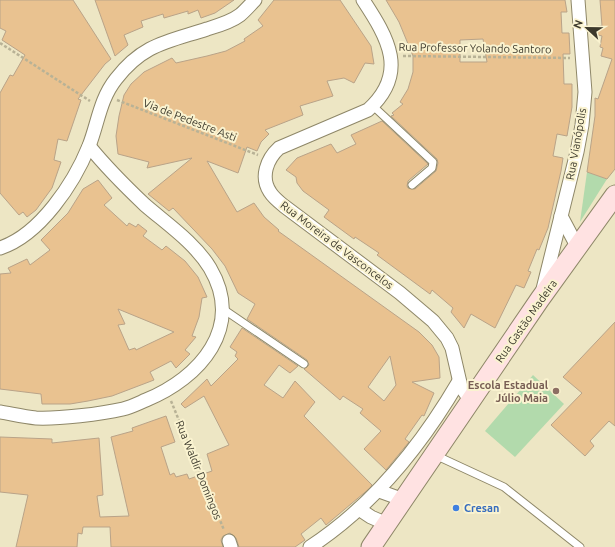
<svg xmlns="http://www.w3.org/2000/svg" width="615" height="547" viewBox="0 0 615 547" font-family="Ubuntu,sans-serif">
<rect width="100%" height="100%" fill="#ede6c4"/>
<g fill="#b2daac">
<path d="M 587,172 L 607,179 L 580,222 Z"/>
<path d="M 533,375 L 564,404 L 515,457 L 485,431 Z"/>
</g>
<g fill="#e9c290" stroke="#b9a388" fill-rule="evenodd">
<path d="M 0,0 L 73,0 L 111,59 L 105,64 L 78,99 L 81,100 L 67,141 L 58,139 L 54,160 L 61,162 L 52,188 L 36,210 L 27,217 L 23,212 L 19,215 L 0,193 L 0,93 L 10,75 L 13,76 L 25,55 L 2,40 L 6,31 L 0,28 Z"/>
<path d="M 95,0 L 234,0 L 215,13 L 201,18 L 198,10 L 188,14 L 188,11 L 164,18 L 163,14 L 141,21 L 143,27 L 124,35 L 128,45 L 115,56 Z"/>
<path d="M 274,0 L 340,0 L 371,46 L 374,64 L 365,63 L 354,83 L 344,78 L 327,81 L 333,96 L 300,106 L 303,115 L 265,130 L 269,134 L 261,142 L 257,151 L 247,147 L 238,173 L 207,161 L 237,212 L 254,203 L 264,217 L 279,230 L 278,231 L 419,332 L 432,345 L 439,357 L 440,378 L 412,382 L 434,393 L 424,416 L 422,415 L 405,439 L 409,442 L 386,470 L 364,449 L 381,431 L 360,413 L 363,409 L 343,396 L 340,400 L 304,369 L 309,365 L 307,360 L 247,319 L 255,304 L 238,293 L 225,266 L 212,249 L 173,208 L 169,211 L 148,194 L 192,158 L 147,168 L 149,162 L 118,154 L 116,136 L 119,116 L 124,95 L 131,84 L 144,72 L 172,58 L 176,63 L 207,56 L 226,51 L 245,41 L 244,39 L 263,26 L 258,20 ZM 390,356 L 396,385 L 384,401 L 368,387 Z"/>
<path d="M 386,0 L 565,0 L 567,12 L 561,12 L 562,33 L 569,33 L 570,54 L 563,54 L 564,84 L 572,84 L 572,107 L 567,136 L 557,134 L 553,156 L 563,158 L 561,171 L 548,228 L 539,250 L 537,249 L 528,271 L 531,272 L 524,288 L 516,285 L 495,328 L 471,314 L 464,328 L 451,312 L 453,308 L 432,290 L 430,294 L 377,255 L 379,253 L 355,237 L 354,239 L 324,217 L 329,210 L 303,191 L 297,183 L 296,177 L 286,170 L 297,158 L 331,144 L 337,153 L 356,144 L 351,135 L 382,121 L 428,164 L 408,181 L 407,186 L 408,188 L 415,189 L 436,171 L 438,163 L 437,159 L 391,116 L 394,115 L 392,113 L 403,104 L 400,102 L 408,89 L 413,72 L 413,56 L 399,22 ZM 483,39 L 487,62 L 460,62 L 460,40 Z"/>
<path d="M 600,0 L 615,0 L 615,169 L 607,179 L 587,172 L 595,116 L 595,98 L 598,99 L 612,59 L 601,56 L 603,48 L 600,47 L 602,36 L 588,32 L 588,27 L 602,26 Z"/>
<path d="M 98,180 L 112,198 L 104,205 L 127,226 L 129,223 L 136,227 L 138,224 L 147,231 L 143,236 L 162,250 L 166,246 L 185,261 L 198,277 L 207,297 L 202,298 L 199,317 L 192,336 L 196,337 L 185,350 L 190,354 L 176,368 L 171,361 L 150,372 L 154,380 L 112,396 L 88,401 L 70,404 L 42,404 L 41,394 L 0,389 L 0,274 L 11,273 L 8,268 L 27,259 L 30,265 L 50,250 L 41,240 L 68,213 L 83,189 ZM 118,309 L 174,332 L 136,350 L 135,348 L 129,350 L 118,325 L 125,324 Z"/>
<path d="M 615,322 L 615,426 L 609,421 L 590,441 L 594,446 L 585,456 L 551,425 L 582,393 L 563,377 Z"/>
<path d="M 242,328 L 298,366 L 290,373 L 279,365 L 264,385 L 283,398 L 295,381 L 315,402 L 304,416 L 372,485 L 370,488 L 326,525 L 321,518 L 301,534 L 305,540 L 295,547 L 239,547 L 236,538 L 230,533 L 223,536 L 221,540 L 223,547 L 111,547 L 110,527 L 83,527 L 82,534 L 78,533 L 77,547 L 16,547 L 28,495 L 0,492 L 0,437 L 52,439 L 52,443 L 99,438 L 103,495 L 97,496 L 100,517 L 129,516 L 111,437 L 133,431 L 132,428 L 166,416 L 175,442 L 161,447 L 170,475 L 174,473 L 176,477 L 187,474 L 189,479 L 212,471 L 207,454 L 229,445 L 204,396 L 185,408 L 181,404 L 207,379 L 211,386 L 238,359 L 235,356 L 237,352 L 230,347 Z"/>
</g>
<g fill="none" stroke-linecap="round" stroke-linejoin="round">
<g stroke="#8e8768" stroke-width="9">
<g id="lane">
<path d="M 373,106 L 433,162 L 432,168 L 412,185"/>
<path d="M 223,309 L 304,364"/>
<path d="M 435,455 L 504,487 L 580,547"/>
</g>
</g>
<g stroke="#8e8768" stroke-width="15">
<g id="street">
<path d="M 363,0 C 388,38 409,73 368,110 L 279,148 C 267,159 260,177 270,192 C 273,197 279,202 284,206 L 400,293 L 433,321 L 447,338 L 452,348 L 461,387 L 471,401"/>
<path d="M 561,216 L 578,248"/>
<path d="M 0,248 C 40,235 74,183 89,146 C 98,123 100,99 116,79 C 143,44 167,42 207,29 C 217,26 231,22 240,15 C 245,11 250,5 255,0"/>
<path d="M 543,289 L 577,152 L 582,125 L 585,92 L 578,0"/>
<path d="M 0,412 C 12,414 24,417 36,418 C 59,419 101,414 123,409 C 131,407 139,403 146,400 C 200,378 245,327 210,268 C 195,243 167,224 145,205 C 125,186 106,167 89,146"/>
<path d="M 379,491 L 404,500"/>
<path d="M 359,509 L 371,517 L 387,524"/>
<path d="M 229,541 L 231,547"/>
<path d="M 310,547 C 374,505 421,446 459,381"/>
</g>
</g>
<g stroke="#8e8768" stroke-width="21">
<path id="secondary" d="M 371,547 L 540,299 L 615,195"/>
</g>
<g stroke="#b8b296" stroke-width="2.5" stroke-dasharray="3 2" stroke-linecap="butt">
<path d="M 0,43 L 90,101"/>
<path d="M 403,56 L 570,58"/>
<path d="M 117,100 L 258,155"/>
<path d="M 171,401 L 224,530"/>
</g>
<use href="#lane" stroke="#fff" stroke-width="7"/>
<use href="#street" stroke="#fff" stroke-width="13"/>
<use href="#secondary" stroke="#ffe2e2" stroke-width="19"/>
</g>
<circle fill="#8d6e63" stroke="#faf3d0" stroke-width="1.5" cx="556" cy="391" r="4"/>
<circle fill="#3f7fe0" stroke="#faf3d0" stroke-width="1.5" cx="456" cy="508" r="4"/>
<g text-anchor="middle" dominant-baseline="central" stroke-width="4" stroke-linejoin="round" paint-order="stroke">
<g font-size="11" fill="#3c392c" stroke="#faf3d0">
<text transform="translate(475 48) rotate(1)">Rua Professor Yolando Santoro</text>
<text transform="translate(190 120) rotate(21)">Via de Pedestre Asti</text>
<text transform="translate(576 144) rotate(-80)">Rua Vianópolis</text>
<text transform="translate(337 245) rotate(37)">Rua Moreira de Vasconcelos</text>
<text transform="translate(526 321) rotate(-55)">Rua Gastão Madeira</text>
<text transform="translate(199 470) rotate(68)">Rua Waldir Domingos</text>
</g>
<g font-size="11" font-weight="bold" fill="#785e54" stroke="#faf3d0" text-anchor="end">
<text x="548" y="385">Escola Estadual<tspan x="548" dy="13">Júlio Maia</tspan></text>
</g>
<g font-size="11" font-weight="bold" fill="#366cbe" stroke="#faf3d0" text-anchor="start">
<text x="464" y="508">Cresan</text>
</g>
</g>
<g transform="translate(587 28) rotate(292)" stroke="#faf3d0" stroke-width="3" paint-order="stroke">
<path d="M0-3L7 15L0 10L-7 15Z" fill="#3c392c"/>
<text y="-6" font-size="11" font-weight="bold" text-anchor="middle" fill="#3c392c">N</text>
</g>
</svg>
